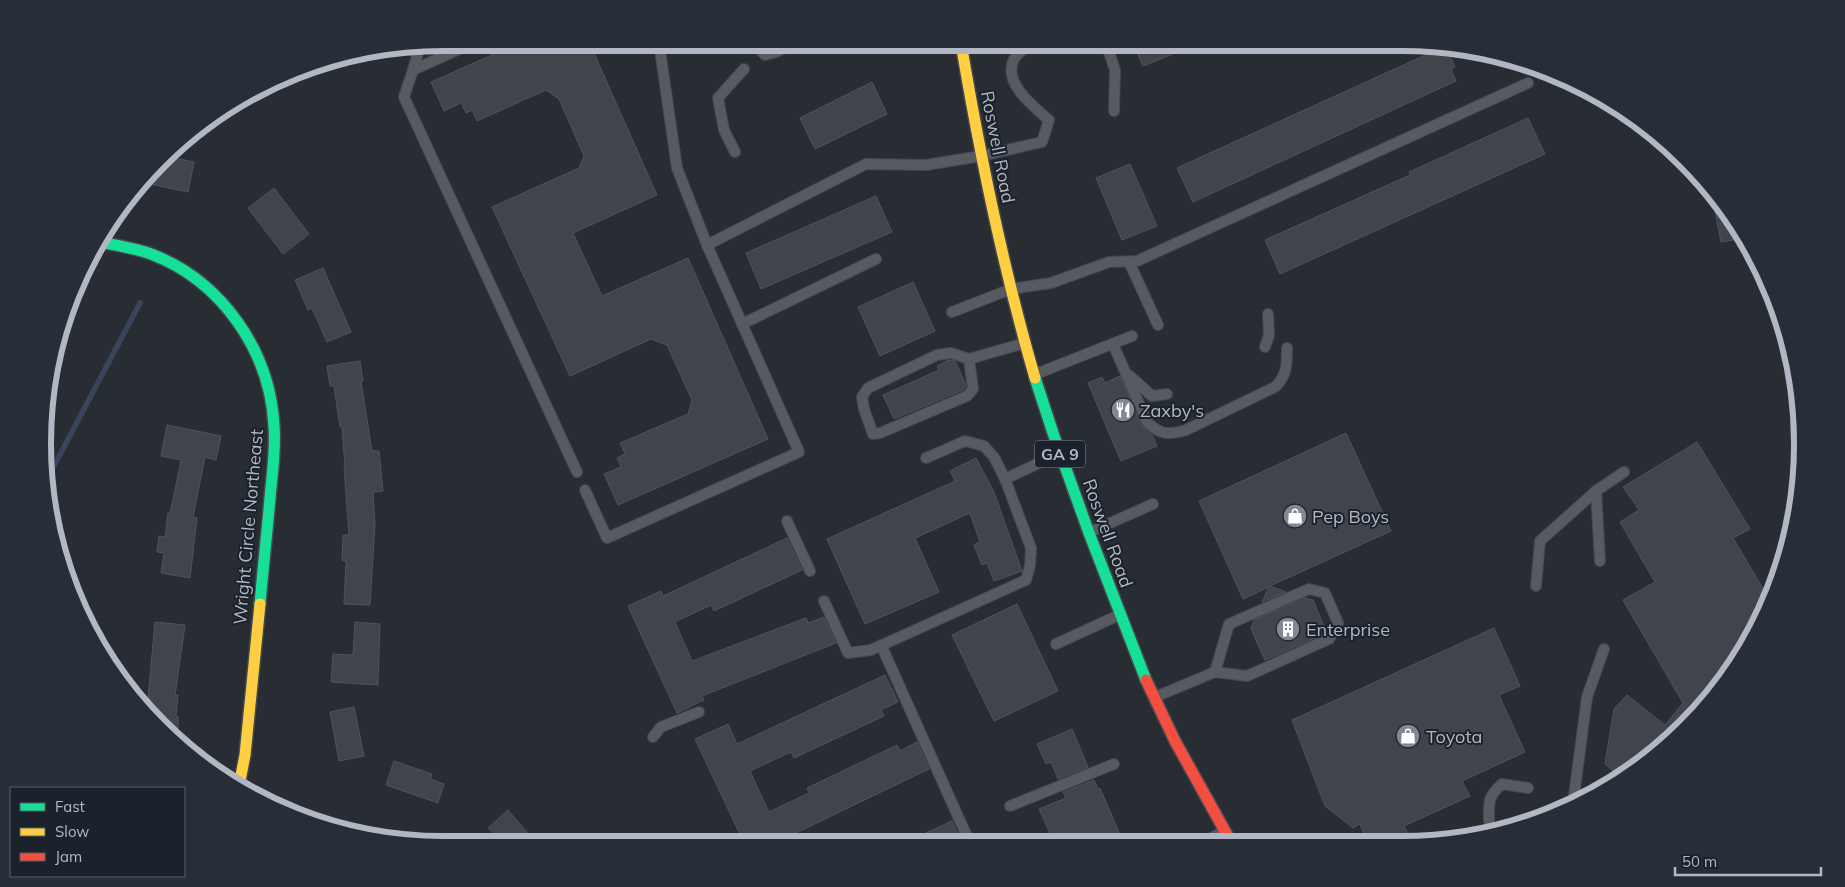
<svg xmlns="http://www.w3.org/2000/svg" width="1845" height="887" viewBox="0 0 1845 887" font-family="Mulish,sans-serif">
<rect width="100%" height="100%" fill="#282c33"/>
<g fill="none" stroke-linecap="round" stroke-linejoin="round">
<path stroke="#39455a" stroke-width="5.5" d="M 46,481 L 140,303"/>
</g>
<g fill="#41444a" stroke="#4f535b">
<path d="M 521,42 L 589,42 L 657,195 L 573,233 L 602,296 L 688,258 L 768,439 L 618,505 L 604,474 L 621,467 L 617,458 L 625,454 L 620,443 L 688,414 L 692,400 L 667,345 L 651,339 L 570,376 L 492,207 L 579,168 L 584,156 L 559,99 L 546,90 L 477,121 L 472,110 L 466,113 L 461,103 L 444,111 L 431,82 Z"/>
<path d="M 1132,42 L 1200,42 L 1200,43 L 1143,66 Z"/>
<path d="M 1443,47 L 1446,47 L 1455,67 L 1451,69 L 1456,81 L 1193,202 L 1177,168 Z"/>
<path d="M 872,82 L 887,114 L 815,149 L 800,118 Z"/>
<path d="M 1528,118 L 1545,154 L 1280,274 L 1265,240 L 1410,175 L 1409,172 Z"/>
<path d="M 170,157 L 194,162 L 188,192 L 145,183 Z"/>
<path d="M 1130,164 L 1157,226 L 1122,240 L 1096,178 Z"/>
<path d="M 274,188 L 309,234 L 283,254 L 248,208 Z"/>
<path d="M 1711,191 L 1735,221 L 1744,238 L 1721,242 Z"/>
<path d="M 876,196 L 892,232 L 761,289 L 746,253 Z"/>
<path d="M 323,268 L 351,332 L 327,342 L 312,308 L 308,310 L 295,280 Z"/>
<path d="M 913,282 L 935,331 L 880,356 L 858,307 Z"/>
<path d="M 949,360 L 955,361 L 966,385 L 963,390 L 894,419 L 883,395 L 939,370 L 937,366 Z"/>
<path d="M 360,361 L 363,381 L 361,382 L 372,451 L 379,451 L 383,491 L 373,492 L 375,524 L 370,605 L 344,604 L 346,561 L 342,560 L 343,535 L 349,535 L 344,467 L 345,467 L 342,426 L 340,427 L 334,386 L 330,386 L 327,366 Z"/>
<path d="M 1120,376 L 1141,425 L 1152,435 L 1157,446 L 1121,461 L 1088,383 L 1102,377 L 1105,383 Z"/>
<path d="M 167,425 L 221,436 L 216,460 L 205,457 L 193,517 L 197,518 L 190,578 L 161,573 L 164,553 L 157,552 L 159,536 L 165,537 L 168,513 L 170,514 L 181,460 L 161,456 Z"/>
<path d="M 1346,433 L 1391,531 L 1270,586 L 1286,592 L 1262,602 L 1269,587 L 1243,599 L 1199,501 Z"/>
<path d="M 1697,442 L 1750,529 L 1733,538 L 1770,600 L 1720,687 L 1646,761 L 1620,777 L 1605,764 L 1614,709 L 1627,695 L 1665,725 L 1683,703 L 1623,600 L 1655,582 L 1620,522 L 1639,510 L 1623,487 Z"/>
<path d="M 976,458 L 994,492 L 1022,571 L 994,581 L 987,563 L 982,565 L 974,545 L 980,542 L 970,513 L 915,538 L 939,592 L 865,624 L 827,539 L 955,481 L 950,471 Z"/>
<path d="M 787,538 L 802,570 L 714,611 L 711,605 L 675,622 L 692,661 L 806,618 L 808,623 L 824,617 L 836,643 L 702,696 L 704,700 L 677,713 L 628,606 L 661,591 L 663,596 Z"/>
<path d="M 1305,598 L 1313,600 L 1326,631 L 1324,634 L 1265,660 L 1251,629 L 1254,620 Z"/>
<path d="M 1017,604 L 1058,691 L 994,721 L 952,635 Z"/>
<path d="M 155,622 L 185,625 L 175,695 L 178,695 L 176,716 L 178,717 L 178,734 L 167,733 L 160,727 L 147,709 Z"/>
<path d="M 355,622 L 380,624 L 378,685 L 331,682 L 333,654 L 353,655 Z"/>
<path d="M 1494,628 L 1520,686 L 1499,695 L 1525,752 L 1462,781 L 1470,796 L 1404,826 L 1407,832 L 1391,840 L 1388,833 L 1367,841 L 1360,824 L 1353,828 L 1325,806 L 1292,720 Z"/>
<path d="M 885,675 L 898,702 L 881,710 L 884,716 L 794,758 L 791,752 L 750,771 L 760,793 L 769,812 L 809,793 L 807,788 L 897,745 L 900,751 L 917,742 L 929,769 L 775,843 L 744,843 L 695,739 L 728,724 L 737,744 Z"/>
<path d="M 354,707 L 364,756 L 339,761 L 330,712 Z"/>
<path d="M 1072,729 L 1088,767 L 1058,779 L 1051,762 L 1046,764 L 1037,744 Z"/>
<path d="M 394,761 L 432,774 L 430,779 L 444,784 L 438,803 L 386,785 Z"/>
<path d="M 1094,780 L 1098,789 L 1100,788 L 1123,842 L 1054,842 L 1039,809 L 1066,798 L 1063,792 Z"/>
<path d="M 508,810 L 537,844 L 502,844 L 488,828 Z"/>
<path d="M 952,821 L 962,843 L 904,843 Z"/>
</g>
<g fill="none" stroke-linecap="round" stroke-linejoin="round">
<g stroke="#46484e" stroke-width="12">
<g id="lane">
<path d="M 473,43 L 413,70 L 404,97 L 577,472"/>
<path d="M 659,43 L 677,168 L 707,245"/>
<path d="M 754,43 L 765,55 L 776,52 L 795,43"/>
<path d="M 1106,43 L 1115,70 L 1114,111"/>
<path d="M 413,70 L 420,46"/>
<path d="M 735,152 L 724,130 L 718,98 L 744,69"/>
<path d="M 1129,262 L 1158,325"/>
<path d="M 952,312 L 1011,289 L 1051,283 L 1109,262 L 1137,261 L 1528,83"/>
<path d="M 742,324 L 876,259"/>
<path d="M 1113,344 L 1147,422 C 1160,435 1169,435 1186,430 L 1275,387 C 1287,376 1287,364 1287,348"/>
<path d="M 1265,347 L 1269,335 L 1268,314"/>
<path d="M 969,359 L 973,389 L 967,396 L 880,433 L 873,434 L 864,409 L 862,397 L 868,388 L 937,355 L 951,353 L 969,359 L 1025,343"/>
<path d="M 1036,374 L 1132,336"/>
<path d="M 1129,375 L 1152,396 L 1167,394"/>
<path d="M 1005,479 L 1058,454"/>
<path d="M 585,490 L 607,538 L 799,452 L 707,245 L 866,164 L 926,165 L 981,156 L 1042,142 L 1049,120 C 1034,107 1002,83 1014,59 C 1018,51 1028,47 1035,43"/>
<path d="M 1596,491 L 1600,561"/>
<path d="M 787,521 L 810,571"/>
<path d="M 1090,532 L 1153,504"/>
<path d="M 1536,586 L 1540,541 L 1596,491 L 1624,472"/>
<path d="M 824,601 L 848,653 L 871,650 L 1026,580 L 1030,566 L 1031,548 L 1005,479 L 994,457 L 984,446 L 965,441 L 926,458"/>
<path d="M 1056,644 L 1119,615"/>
<path d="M 881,645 L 970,843"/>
<path d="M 1155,697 L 1215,672 L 1247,676 L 1329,639 L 1338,623 L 1325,593 L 1309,589 L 1229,624 L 1215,672"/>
<path d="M 653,737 L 661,727 L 699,712"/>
<path d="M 1573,804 L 1587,697 L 1604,649"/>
<path d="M 1010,806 L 1114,764"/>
<path d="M 1489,821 C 1489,803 1487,797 1502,784 L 1528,788"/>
<path d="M 1203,842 L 1225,831"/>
</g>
</g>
<g stroke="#46484e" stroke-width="14">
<g id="fast">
<path d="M 99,242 C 116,245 134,248 151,254 C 222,281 270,351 274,426 C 276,450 272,474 270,498 C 267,533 263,568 260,604"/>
<path d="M 1035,378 L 1053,433 L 1089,533 L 1146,680"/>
</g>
</g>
<g stroke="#46484e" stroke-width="14">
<g id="slow">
<path d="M 961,43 C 980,156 1003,268 1035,378"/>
<path d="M 239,786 L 245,755 L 260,604"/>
</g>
</g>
<g stroke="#46484e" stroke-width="14">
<path id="jam" d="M 1146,680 L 1175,741 L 1231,842"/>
</g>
<use href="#lane" stroke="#575a61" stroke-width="10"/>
<use href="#fast" stroke="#16e098" stroke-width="11"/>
<use href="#slow" stroke="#ffcf43" stroke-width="11"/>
<use href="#jam" stroke="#f24e42" stroke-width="11"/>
</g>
<defs>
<g id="restaurant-disc" transform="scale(1.25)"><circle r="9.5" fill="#828791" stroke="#1c222c"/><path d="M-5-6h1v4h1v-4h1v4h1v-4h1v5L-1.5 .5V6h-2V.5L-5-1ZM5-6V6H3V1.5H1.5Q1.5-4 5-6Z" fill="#fff"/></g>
<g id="shop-disc" transform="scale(1.25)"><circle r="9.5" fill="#828791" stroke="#1c222c"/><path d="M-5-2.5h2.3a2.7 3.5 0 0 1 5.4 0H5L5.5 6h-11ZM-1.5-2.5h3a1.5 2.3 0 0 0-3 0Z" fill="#fff"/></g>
<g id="building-disc" transform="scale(1.25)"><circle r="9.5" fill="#828791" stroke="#1c222c"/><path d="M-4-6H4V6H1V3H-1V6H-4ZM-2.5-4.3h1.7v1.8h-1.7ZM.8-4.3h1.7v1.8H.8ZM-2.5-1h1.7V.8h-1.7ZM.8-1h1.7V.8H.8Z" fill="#fff"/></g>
</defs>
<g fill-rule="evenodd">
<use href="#restaurant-disc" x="1123" y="410"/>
<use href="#shop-disc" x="1295" y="516"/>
<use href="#building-disc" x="1288" y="629"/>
<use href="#shop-disc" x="1408" y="736"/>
</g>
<g text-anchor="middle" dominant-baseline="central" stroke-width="4" stroke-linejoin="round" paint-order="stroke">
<rect fill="#1c222c" stroke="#858b96" stroke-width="1" x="1035" y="440.5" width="50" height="27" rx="4"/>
<g font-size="16" font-weight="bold" fill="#b2b8c3">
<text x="1060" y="454">GA 9</text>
</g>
<g font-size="18" fill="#b2b8c3" stroke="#1c222c">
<text transform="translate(998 147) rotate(79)">Roswell Road</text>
<text transform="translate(248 527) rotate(-85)">Wright Circle Northeast</text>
<text transform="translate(1108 533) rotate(70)">Roswell Road</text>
</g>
<g font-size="18" fill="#b2b8c3" stroke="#1c222c" text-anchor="start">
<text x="1140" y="410">Zaxby's</text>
<text x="1312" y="516">Pep Boys</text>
<text x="1306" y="629">Enterprise</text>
<text x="1426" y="736">Toyota</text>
</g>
</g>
<path d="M0 0H1845V887H0ZM443 51H1402A392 392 0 0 1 1794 443V444A392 392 0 0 1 1402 836H443A392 392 0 0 1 51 444V443A392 392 0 0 1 443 51Z" fill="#282e38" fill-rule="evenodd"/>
<path fill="none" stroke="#b2b8c3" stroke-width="6" d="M443 51H1402A392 392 0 0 1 1794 443V444A392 392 0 0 1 1402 836H443A392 392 0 0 1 51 444V443A392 392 0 0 1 443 51Z"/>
<rect x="10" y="787" width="175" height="90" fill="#1c222c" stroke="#585e68"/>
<rect x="20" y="803" width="25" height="8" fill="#16e098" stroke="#585e68"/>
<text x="55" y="812" font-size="15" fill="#b2b8c3">Fast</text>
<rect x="20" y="828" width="25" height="8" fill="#ffcf43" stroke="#585e68"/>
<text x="55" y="837" font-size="15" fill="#b2b8c3">Slow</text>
<rect x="20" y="853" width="25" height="8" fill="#f24e42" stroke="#585e68"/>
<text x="55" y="862" font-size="15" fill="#b2b8c3">Jam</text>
<path d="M1675 867v8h146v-8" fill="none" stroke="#b2b8c3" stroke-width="2.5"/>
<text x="1682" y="867" font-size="15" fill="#b2b8c3" stroke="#1c222c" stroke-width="4" paint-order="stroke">50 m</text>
</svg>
